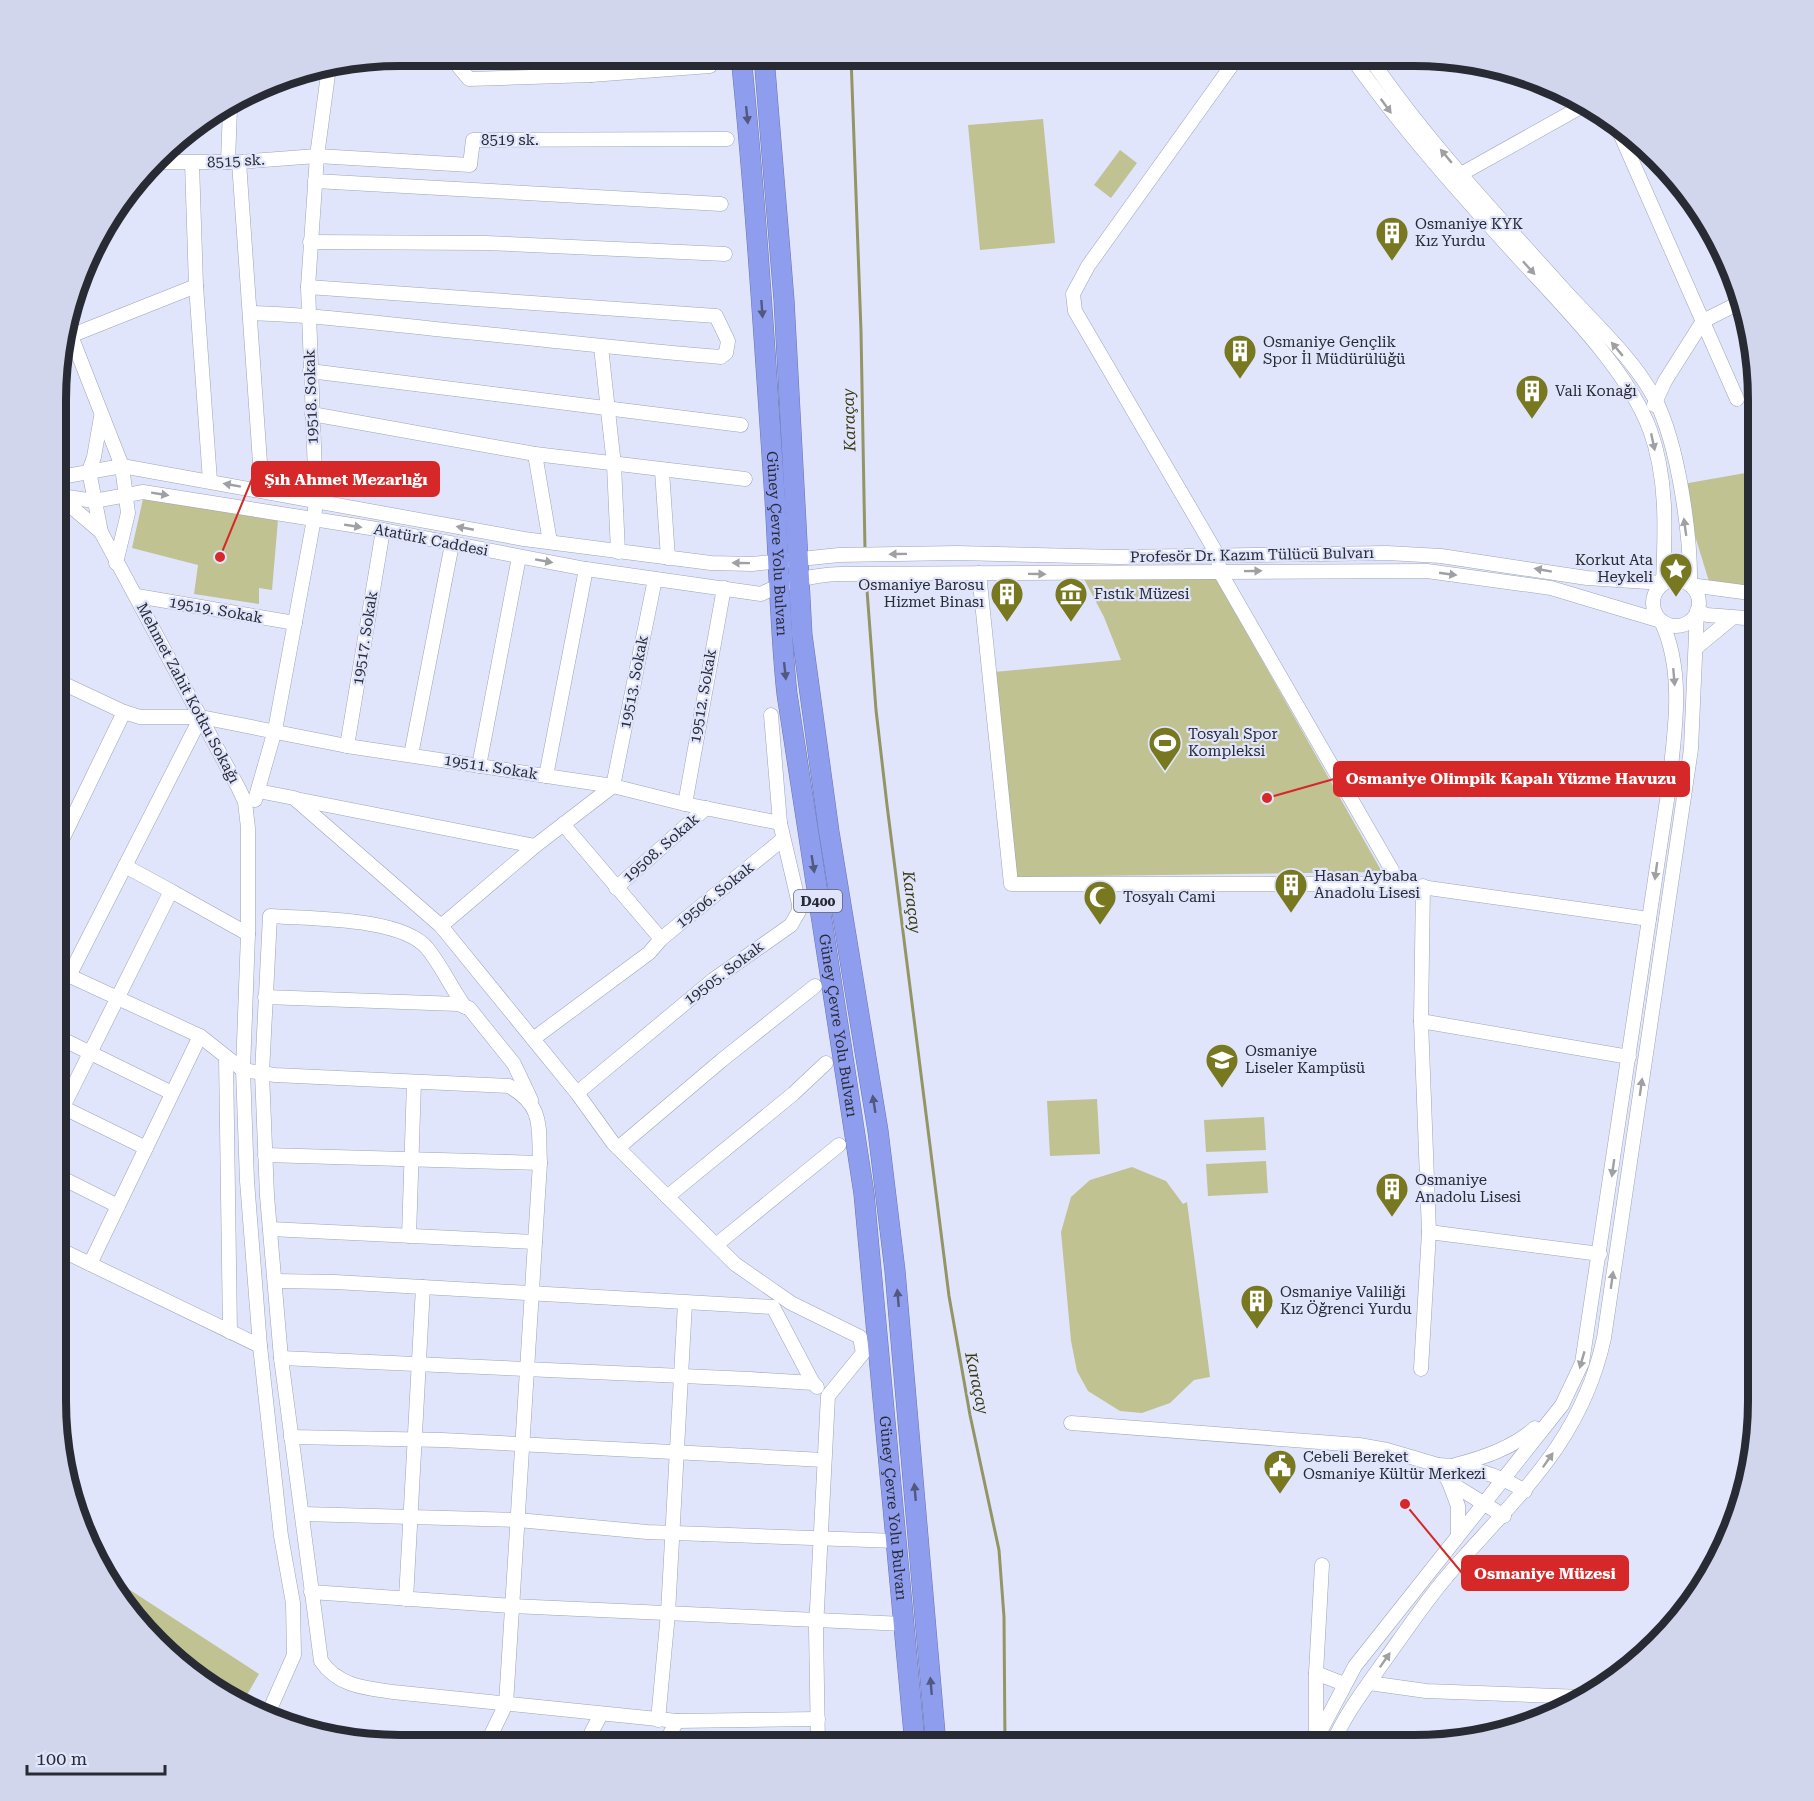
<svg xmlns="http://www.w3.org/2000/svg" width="1814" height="1801" viewBox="0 0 1814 1801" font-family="'Roboto Serif',serif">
<rect width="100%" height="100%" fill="#e0e5fc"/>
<g fill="#c0c291">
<path d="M 1043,119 L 1055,243 L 980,250 L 968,125 Z"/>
<path d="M 1120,150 L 1137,163 L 1111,198 L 1094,185 Z"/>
<path d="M 1751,472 L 1758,483 L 1758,594 L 1711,588 L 1688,513 L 1683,484 Z"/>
<path d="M 146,497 L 278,520 L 272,590 L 259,588 L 259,604 L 194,594 L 198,565 L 132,548 L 143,499 Z"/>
<path d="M 1084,579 L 1216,579 L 1382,872 L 1017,877 L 994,672 L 1121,660 L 1104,617 Z"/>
<path d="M 1097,1099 L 1100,1154 L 1050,1156 L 1047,1101 Z"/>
<path d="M 1264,1117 L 1266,1150 L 1206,1152 L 1204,1120 Z"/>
<path d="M 1266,1161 L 1268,1193 L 1208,1196 L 1206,1164 Z"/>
<path d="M 1132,1167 L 1166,1181 L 1183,1204 L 1187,1202 L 1210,1377 L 1194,1380 L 1170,1403 L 1142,1413 L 1120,1411 L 1088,1391 L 1077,1371 L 1071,1341 L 1061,1232 L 1071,1197 L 1090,1180 Z"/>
<path d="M 107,1575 L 259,1674 L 241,1705 L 228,1700 L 126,1611 Z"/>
</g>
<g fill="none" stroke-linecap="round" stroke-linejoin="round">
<g stroke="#939564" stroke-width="3">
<path d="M 851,57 L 861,331 L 865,550"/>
<path d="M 866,577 L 876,710 L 887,805 L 949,1296 L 970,1415 L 999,1550 L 1004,1617 L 1005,1745"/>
</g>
<g stroke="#9ea3b8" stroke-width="15">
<g id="minor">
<path d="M 450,56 L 469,79 L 591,75 L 710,66"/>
<path d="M 589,56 L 591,75"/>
<path d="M 1237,58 L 1088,266 L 1073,294 L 1075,311 L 1217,554 L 1220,572 L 1400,884"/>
<path d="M 1370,58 C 1427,142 1498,216 1565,291 C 1595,324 1634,359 1655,399 C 1678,444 1691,534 1690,585 L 1758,594"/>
<path d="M 1618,129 L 1737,399"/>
<path d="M 155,162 L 239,162 L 317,156 L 470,165 L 473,140 L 727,139"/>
<path d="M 228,162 L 230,108"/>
<path d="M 239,162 L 262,491"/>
<path d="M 192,163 L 196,286 L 210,481"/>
<path d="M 1461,174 L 1588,103"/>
<path d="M 315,181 L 721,204"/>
<path d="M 310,242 L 486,243 L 725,254"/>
<path d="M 250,313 C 319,315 386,324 454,331 C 543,339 632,350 721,357 L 726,353 L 728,341 L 716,316 L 308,287"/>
<path d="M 66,323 L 122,466 L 128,513 L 116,563"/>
<path d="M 70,336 L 196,286"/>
<path d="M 601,347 L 614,465 L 618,552"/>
<path d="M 310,371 L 741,425"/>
<path d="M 1654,405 L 1665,381 L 1703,321 L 1743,301"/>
<path d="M 312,414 L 535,454 L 745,479"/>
<path d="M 101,417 L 94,457 L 89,471 L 101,532 L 239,789 L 245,802 L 248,828 L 248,934 L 243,1070 L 247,1181 L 260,1346 L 281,1536 L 293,1603 L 294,1655 L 267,1716"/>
<path d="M 535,454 L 550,542"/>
<path d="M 662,471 L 668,558"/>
<path d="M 61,477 L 122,466 L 524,539 L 711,563 L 752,564 L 839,555 L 957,553 L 1118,557 L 1387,553 L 1441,556 L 1587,578 L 1663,583 C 1665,533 1668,479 1650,430 C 1628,370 1562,305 1518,257 C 1460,193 1402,129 1352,58"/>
<path d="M 61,496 L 94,501 L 143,492 L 383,530 L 586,569 L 761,594 C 786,581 812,575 841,574 L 1427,571 L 1551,588 L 1661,621 C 1687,675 1673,743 1667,800 L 1582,1363 L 1562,1405 L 1355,1666 L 1313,1745"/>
<path d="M 61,498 L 101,532"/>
<path d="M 979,573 L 1011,884 L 1400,884 L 1649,919"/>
<circle cx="1676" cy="603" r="23"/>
<path d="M 137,596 L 295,623"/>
<path d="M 1697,647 L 1732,618"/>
<path d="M 60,682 L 124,712"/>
<path d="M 347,746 L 383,530"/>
<path d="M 411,755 L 452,544"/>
<path d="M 479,766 L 519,557"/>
<path d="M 546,776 L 586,569"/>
<path d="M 258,791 L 294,798 L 441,926 L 577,1093 L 613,1143 L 735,1264 L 791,1303 L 860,1337 L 863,1353 L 828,1396 L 816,1628 L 818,1745"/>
<path d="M 296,799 L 535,846"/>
<path d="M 255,800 L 275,730 L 314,519 L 316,500 L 308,287 L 317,156 L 329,67"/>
<path d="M 685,804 L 724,588"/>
<path d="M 563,824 L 661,939"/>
<path d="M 59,846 L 124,712 L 140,717 L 201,717 L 347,746 L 613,786 L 685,804 L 780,823"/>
<path d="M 1423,886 L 1421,1021 L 1429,1232"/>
<path d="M 616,888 L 706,808"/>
<path d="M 171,891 L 248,934"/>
<path d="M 441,926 L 535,846 L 613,786 L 655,579"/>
<path d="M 59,971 L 200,1036 L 243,1070 L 275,1075 L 509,1086 C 545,1107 538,1127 540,1163 L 506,1704 L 486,1745"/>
<path d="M 69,976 L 201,717"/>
<path d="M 265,997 L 458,1004 L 469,1008 L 514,1064 L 531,1100"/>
<path d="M 465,1007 C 451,988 442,966 427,948 C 401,917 309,919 270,916 L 262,1073 L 267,1196 L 281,1358 L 321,1661 C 338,1686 365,1688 393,1692 L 677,1721 L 818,1719"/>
<path d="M 1421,1021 L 1629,1057"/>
<path d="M 58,1037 L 172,1093"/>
<path d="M 533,1039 L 649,953 L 661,939 L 783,839"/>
<path d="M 226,1057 L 230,1332"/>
<path d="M 577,1093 L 713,980 L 791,925 L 799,911 L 799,904 L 780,823 L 771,715"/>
<path d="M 58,1105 L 146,1148"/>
<path d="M 58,1117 L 171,891 L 125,866"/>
<path d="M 618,1148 L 722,1060 L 815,986"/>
<path d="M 265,1155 L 540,1163"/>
<path d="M 58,1176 L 118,1206"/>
<path d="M 667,1197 L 793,1094 L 826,1063"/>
<path d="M 270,1229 L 535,1242"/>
<path d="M 409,1236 L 414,1082"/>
<path d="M 716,1245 L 839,1145"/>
<path d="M 57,1248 L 260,1346"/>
<path d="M 90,1264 L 200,1036"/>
<path d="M 275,1281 L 335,1282 L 773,1307 L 813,1383"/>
<path d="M 281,1358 L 750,1379 L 813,1383 L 817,1387"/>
<path d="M 1421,1369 L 1429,1232 L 1600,1254"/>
<path d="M 1071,1423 L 1359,1445 L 1387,1450 L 1438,1465"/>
<path d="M 291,1437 L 442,1440 L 824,1460"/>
<path d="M 1455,1465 C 1483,1458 1513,1448 1535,1428"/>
<path d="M 1449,1482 L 1458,1506 L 1458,1533"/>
<path d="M 303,1514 L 518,1520 L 647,1532 L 897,1541"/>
<path d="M 1504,1516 L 1449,1482 L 1438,1465 C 1469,1466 1499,1475 1525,1491"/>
<path d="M 311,1592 L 512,1606 L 904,1624"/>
<path d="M 406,1599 L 423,1287"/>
<path d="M 1316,1673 L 1322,1565"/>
<path d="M 1369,1683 L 1426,1691 L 1582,1697"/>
<path d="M 269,1711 L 313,1734"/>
<path d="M 658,1720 L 668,1613 L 685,1303"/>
<path d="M 1316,1733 L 1316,1673 L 1344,1684"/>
<path d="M 585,1745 L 601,1714"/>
<path d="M 664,1745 L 677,1721"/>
<path d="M 1332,1745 C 1345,1714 1366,1687 1385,1660 C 1410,1625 1434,1589 1463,1558 C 1526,1488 1583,1435 1604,1338 L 1691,749 L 1697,611 L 1707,615 L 1758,619"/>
</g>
</g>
<g stroke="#6b75ad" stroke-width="21">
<g id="highway">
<path id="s1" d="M 741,56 C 756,204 765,352 775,500 C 779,565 780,629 787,694 L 864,1194 L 915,1745"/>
<path d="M 764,57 L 784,300 L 802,635 L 829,832 L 878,1131 L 895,1271 L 936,1745"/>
</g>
</g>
<use href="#minor" stroke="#fff" stroke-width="14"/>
<use href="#highway" stroke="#8e9dee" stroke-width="20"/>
</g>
<defs><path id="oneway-solid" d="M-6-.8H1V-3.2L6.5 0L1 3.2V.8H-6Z" transform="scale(1.5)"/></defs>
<g fill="#9fa0a4">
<use href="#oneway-solid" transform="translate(1386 106) rotate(54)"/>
<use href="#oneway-solid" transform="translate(1446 156) rotate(-130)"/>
<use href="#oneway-solid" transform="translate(1529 268) rotate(48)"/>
<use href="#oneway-solid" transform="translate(1617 349) rotate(-130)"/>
<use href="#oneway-solid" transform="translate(1653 442) rotate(78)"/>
<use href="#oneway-solid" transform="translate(232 485) rotate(-170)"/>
<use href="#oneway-solid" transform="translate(160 494) rotate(9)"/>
<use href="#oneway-solid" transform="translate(353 526) rotate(9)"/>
<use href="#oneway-solid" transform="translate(1685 527) rotate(-98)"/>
<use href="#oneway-solid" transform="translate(465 528) rotate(-169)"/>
<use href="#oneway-solid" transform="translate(898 554) rotate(179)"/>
<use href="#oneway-solid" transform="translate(544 561) rotate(10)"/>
<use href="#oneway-solid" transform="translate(741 563) rotate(-179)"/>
<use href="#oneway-solid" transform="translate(1543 570) rotate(-170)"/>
<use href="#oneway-solid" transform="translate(1253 571) rotate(-1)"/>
<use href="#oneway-solid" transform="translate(1037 574) rotate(1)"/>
<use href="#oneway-solid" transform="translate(1448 574) rotate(8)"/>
<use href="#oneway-solid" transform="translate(1674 677) rotate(85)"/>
<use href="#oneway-solid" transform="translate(1656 871) rotate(98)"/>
<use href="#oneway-solid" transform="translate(1641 1087) rotate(-82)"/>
<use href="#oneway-solid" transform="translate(1613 1168) rotate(98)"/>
<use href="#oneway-solid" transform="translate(1612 1280) rotate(-82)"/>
<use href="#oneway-solid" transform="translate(1582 1360) rotate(106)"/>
<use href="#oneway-solid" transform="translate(1548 1460) rotate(-55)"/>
<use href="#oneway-solid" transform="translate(1385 1660) rotate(-55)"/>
</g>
<g fill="#51597e">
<use href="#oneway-solid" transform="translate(747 115) rotate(84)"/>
<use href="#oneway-solid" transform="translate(762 309) rotate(86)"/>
<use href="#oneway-solid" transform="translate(785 671) rotate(84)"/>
<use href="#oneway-solid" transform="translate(813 864) rotate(81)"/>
<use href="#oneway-solid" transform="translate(874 1104) rotate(-99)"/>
<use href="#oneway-solid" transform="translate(898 1298) rotate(-95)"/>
<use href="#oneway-solid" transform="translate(915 1492) rotate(-95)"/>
<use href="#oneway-solid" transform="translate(931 1686) rotate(-95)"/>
</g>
<defs>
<g id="building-pin" transform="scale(1.725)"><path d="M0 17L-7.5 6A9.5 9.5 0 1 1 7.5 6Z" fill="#77781f" stroke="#e0e5fc"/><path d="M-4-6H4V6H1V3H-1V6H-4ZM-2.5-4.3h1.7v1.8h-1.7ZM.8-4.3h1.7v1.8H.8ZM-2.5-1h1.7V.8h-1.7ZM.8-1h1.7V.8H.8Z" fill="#fff"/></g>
<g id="sight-pin" transform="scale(1.725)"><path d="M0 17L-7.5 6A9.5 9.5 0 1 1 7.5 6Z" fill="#77781f" stroke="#e0e5fc"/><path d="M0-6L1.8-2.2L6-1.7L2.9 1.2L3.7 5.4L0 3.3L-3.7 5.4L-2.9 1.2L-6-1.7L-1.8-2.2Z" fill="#fff"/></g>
<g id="museum-pin" transform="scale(1.725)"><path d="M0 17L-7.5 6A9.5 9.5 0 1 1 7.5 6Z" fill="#77781f" stroke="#e0e5fc"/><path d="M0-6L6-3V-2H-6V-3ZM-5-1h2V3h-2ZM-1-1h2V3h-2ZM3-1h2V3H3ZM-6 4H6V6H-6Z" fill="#fff"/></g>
<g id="stadium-pin" transform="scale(1.725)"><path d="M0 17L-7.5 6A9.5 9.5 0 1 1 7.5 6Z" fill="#77781f" stroke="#e0e5fc"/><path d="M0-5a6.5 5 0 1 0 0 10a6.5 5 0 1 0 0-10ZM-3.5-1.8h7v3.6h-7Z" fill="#fff"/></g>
<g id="mosque-pin" transform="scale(1.725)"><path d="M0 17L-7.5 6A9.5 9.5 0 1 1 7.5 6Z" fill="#77781f" stroke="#e0e5fc"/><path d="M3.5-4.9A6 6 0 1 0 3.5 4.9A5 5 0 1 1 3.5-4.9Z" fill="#fff"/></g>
<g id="school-pin" transform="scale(1.725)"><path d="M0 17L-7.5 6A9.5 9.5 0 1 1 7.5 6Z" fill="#77781f" stroke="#e0e5fc"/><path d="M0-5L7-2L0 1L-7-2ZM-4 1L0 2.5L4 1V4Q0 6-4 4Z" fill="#fff"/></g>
<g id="civic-pin" transform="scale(1.725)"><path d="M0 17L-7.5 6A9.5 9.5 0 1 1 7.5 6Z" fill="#77781f" stroke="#e0e5fc"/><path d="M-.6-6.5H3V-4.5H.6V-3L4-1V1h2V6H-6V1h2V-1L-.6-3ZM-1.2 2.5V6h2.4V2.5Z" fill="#fff"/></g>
</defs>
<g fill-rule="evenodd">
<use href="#building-pin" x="1392" y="233"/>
<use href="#building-pin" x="1240" y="351"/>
<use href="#building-pin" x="1532" y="391"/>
<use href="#sight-pin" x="1676" y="569"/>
<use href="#building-pin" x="1007" y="594"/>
<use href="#museum-pin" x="1071" y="594"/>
<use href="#stadium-pin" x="1165" y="743"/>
<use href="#building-pin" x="1291" y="885"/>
<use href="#mosque-pin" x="1100" y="897"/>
<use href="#school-pin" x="1222" y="1060"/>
<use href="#building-pin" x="1392" y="1189"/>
<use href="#building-pin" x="1257" y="1301"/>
<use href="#civic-pin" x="1280" y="1466"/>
</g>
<g text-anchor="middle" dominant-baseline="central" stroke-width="4.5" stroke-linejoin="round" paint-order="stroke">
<rect fill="#e0e5fc" stroke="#606370" stroke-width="1.5" x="794" y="890" width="48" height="22" rx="4.5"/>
<g font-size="14" font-weight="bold" fill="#292b34">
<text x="818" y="901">D400</text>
</g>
<g font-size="15" fill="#292b34" stroke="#e0e5fc">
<text x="510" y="140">8519 sk.</text>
<text transform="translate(236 161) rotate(-3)">8515 sk.</text>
<text transform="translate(311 397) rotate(-92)">19518. Sokak</text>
<text transform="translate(431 540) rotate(11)">Atatürk Caddesi</text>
<text stroke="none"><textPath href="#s1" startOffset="489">Güney Çevre Yolu Bulvarı</textPath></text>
<text transform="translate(1252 555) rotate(-1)">Profesör Dr. Kazım Tülücü Bulvarı</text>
<text transform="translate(216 610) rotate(10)">19519. Sokak</text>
<text transform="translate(365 638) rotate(-81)">19517. Sokak</text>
<text transform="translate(634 682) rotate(-79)">19513. Sokak</text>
<text transform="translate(188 693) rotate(62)">Mehmet Zahit Kotku Sokağı</text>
<text transform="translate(703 696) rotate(-80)">19512. Sokak</text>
<text transform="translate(491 767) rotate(9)">19511. Sokak</text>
<text transform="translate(661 848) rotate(-41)">19508. Sokak</text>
<text transform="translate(715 895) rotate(-39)">19506. Sokak</text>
<text transform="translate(724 973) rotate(-37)">19505. Sokak</text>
<text stroke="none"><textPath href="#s1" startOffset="975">Güney Çevre Yolu Bulvarı</textPath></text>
<text stroke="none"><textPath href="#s1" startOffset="1461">Güney Çevre Yolu Bulvarı</textPath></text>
</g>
<g font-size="15" fill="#292b34" stroke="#e0e5fc" text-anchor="start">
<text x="1415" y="224">Osmaniye KYK<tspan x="1415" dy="17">Kız Yurdu</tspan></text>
<text x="1263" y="342">Osmaniye Gençlik<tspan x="1263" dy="17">Spor İl Müdürülüğü</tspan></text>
<text x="1555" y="391">Vali Konağı</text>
<text x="1653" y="560" text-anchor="end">Korkut Ata<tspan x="1653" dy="17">Heykeli</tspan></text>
<text x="984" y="585" text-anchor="end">Osmaniye Barosu<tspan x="984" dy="17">Hizmet Binası</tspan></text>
<text x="1094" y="594">Fıstık Müzesi</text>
<text x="1188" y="734">Tosyalı Spor<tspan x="1188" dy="17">Kompleksi</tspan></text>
<text x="1314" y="876">Hasan Aybaba<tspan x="1314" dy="17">Anadolu Lisesi</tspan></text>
<text x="1123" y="897">Tosyalı Cami</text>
<text x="1245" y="1051">Osmaniye<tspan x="1245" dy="17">Liseler Kampüsü</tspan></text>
<text x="1415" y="1180">Osmaniye<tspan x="1415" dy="17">Anadolu Lisesi</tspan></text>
<text x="1280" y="1292">Osmaniye Valiliği<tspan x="1280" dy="17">Kız Öğrenci Yurdu</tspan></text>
<text x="1303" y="1457">Cebeli Bereket<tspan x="1303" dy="17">Osmaniye Kültür Merkezi</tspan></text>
</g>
<g font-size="16" font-style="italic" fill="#393911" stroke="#e0e5fc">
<text transform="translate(849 420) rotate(-92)">Karaçay</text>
<text transform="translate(912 902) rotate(83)">Karaçay</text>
<text transform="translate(977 1383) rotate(78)">Karaçay</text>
</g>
</g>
<path d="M0 0H1814V1801H0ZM400 66H1414A334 334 0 0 1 1748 400V1401A334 334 0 0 1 1414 1735H400A334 334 0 0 1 66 1401V400A334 334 0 0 1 400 66Z" fill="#d1d6ec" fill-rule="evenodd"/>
<path fill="none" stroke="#292b34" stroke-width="8" d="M400 66H1414A334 334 0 0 1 1748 400V1401A334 334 0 0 1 1414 1735H400A334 334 0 0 1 66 1401V400A334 334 0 0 1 400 66Z"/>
<path fill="none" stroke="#d62828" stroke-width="2" d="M220 557L252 479M1267 798L1334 779M1405 1504L1462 1573"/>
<g fill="#d62828" stroke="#e0e5fc" stroke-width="2">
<circle cx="220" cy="557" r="6"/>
<circle cx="1267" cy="798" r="6"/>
<circle cx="1405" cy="1504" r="6"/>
</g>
<g fill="#d62828" stroke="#d62828" stroke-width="2">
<rect x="252" y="462" width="187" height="34" rx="6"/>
<rect x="1334" y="762" width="355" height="34" rx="6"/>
<rect x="1462" y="1556" width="166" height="34" rx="6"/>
</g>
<g font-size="16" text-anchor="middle" font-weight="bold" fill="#fff">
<text x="346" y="485">Şıh Ahmet Mezarlığı</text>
<text x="1511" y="784">Osmaniye Olimpik Kapalı Yüzme Havuzu</text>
<text x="1545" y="1579">Osmaniye Müzesi</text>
</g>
<path d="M27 1765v9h138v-9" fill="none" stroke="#292b34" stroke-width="3"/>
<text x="36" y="1765" font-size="18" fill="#292b34" stroke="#e0e5fc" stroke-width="4.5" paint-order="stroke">100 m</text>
</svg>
